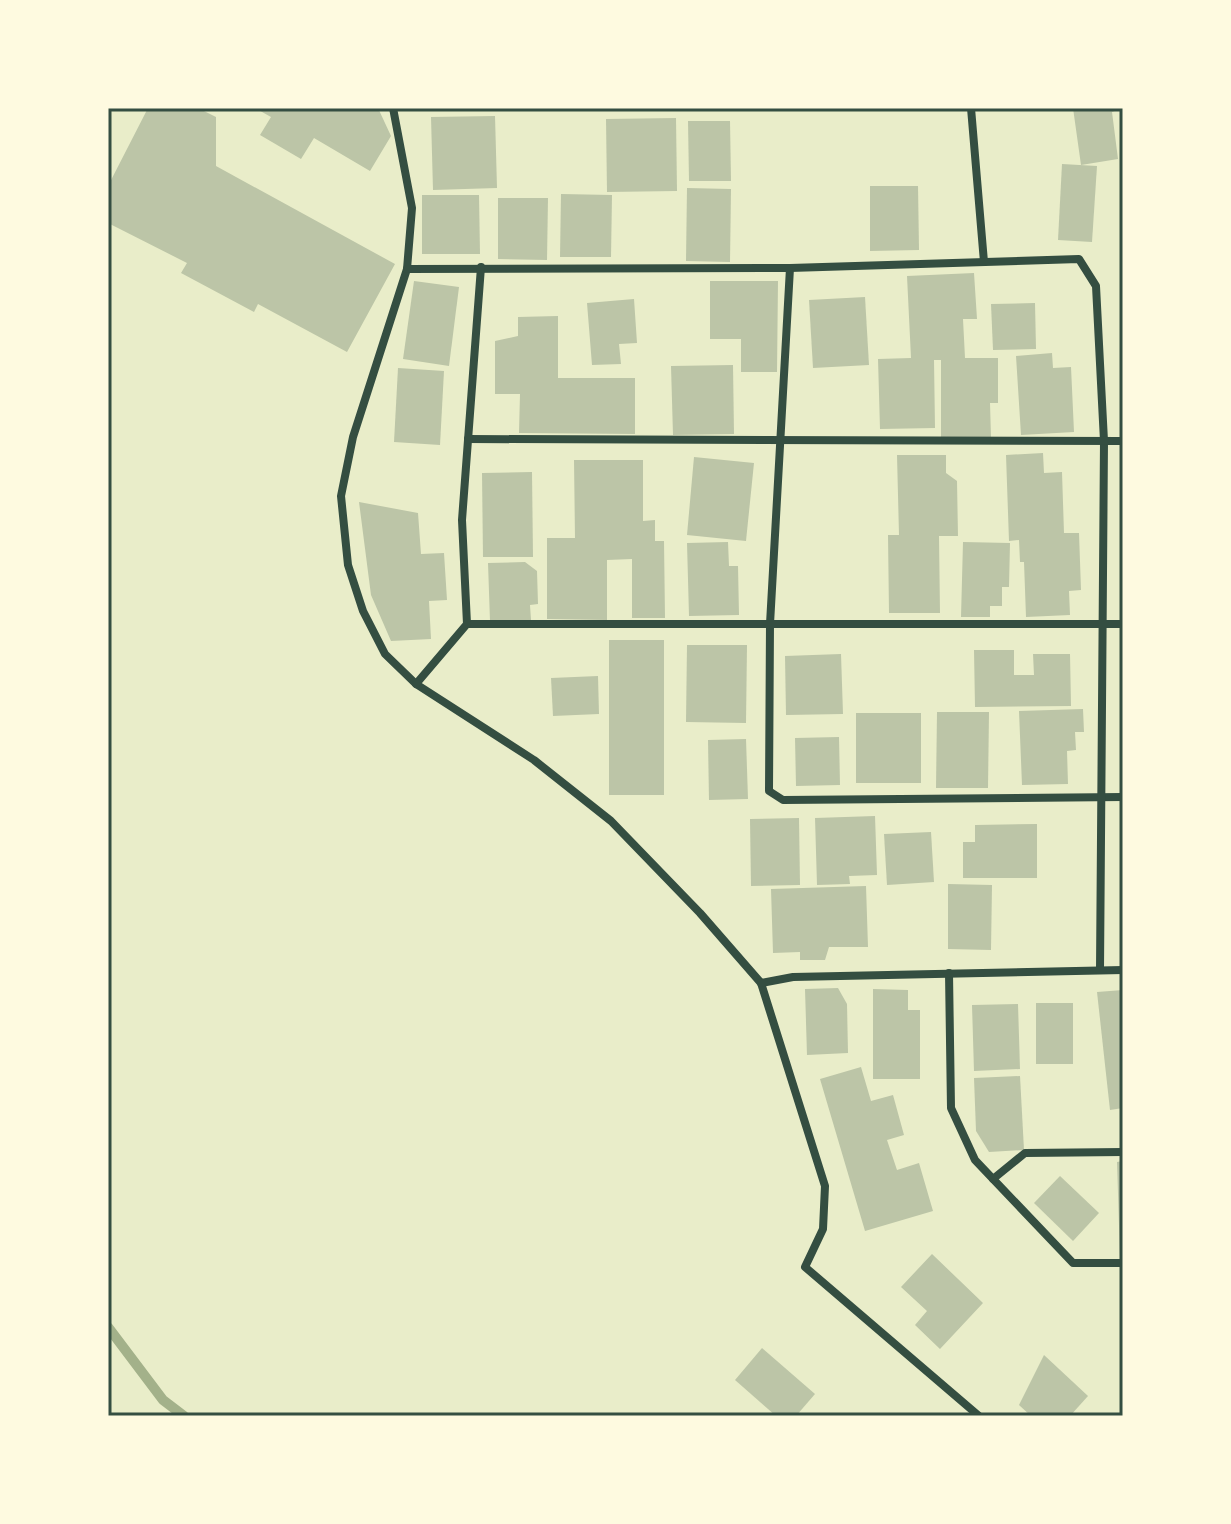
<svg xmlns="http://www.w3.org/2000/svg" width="1231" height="1524" viewBox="0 0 1231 1524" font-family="'Exo 2',sans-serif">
<rect width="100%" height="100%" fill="#e9edc9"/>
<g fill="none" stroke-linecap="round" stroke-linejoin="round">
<path stroke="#a3b18a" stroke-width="10" d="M 108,1327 L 163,1400 L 184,1416"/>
</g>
<g fill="#bcc5a7">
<path d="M 148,108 L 198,108 L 216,117 L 216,166 L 395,264 L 347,352 L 258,304 L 254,312 L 181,273 L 187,263 L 108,223 L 108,186 Z"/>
<path d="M 255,108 L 378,108 L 391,136 L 370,171 L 314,138 L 301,159 L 260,135 L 271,117 Z"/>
<path d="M 1073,108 L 1123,108 L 1112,112 L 1118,159 L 1081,165 Z"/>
<path d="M 495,116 L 497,188 L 433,190 L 431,117 Z"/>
<path d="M 676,118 L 677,191 L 607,192 L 606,119 Z"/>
<path d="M 688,121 L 730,121 L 731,181 L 689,181 Z"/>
<path d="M 1062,164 L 1097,166 L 1092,242 L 1058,240 Z"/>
<path d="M 870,186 L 918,186 L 919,250 L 870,251 Z"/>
<path d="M 687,188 L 731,189 L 730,262 L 686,261 Z"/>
<path d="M 561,194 L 612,195 L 611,257 L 560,257 Z"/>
<path d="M 422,195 L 479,195 L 480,254 L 422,254 Z"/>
<path d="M 498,198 L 548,198 L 547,260 L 498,259 Z"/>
<path d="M 974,273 L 977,319 L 963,319 L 965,358 L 998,358 L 998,403 L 990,403 L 991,438 L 941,438 L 941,360 L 934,360 L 935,428 L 880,429 L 878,359 L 911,358 L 907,276 Z"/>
<path d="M 414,281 L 459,287 L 449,366 L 403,359 Z"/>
<path d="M 710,281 L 778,281 L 777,372 L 741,372 L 741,339 L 710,339 Z"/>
<path d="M 865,297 L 869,365 L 813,368 L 809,300 Z"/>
<path d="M 634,299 L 637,343 L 619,344 L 621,364 L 592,365 L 587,303 Z"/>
<path d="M 1035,303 L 1036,349 L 993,350 L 991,304 Z"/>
<path d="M 558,316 L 558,378 L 635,378 L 635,434 L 519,433 L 520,394 L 495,394 L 495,341 L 518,336 L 518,317 Z"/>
<path d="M 1052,353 L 1053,368 L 1071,367 L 1074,432 L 1021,435 L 1016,356 Z"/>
<path d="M 733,365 L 734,434 L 673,435 L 671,366 Z"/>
<path d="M 398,368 L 444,371 L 440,445 L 394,442 Z"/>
<path d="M 1043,453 L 1044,473 L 1062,472 L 1064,533 L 1079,533 L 1081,590 L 1069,591 L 1070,615 L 1026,617 L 1024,562 L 1020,562 L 1019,540 L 1009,541 L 1006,455 Z"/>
<path d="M 897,455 L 946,455 L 946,473 L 957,481 L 958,536 L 939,536 L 940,613 L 889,613 L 888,535 L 899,535 Z"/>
<path d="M 694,457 L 754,463 L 746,541 L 687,535 Z"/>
<path d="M 574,460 L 643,460 L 643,521 L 655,520 L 655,541 L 664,541 L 665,618 L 632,618 L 632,559 L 607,560 L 607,620 L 547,619 L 547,538 L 575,538 Z"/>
<path d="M 532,472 L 533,557 L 483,557 L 482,473 Z"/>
<path d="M 359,502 L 418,513 L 421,554 L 444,553 L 447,600 L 429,601 L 431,639 L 391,641 L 371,595 Z"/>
<path d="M 728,542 L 729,566 L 738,566 L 739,615 L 689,616 L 687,543 Z"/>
<path d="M 963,542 L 1010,543 L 1009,587 L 1002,587 L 1002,606 L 990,606 L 990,617 L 961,617 Z"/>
<path d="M 525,562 L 537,571 L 538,604 L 530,605 L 531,620 L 490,621 L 488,563 Z"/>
<rect x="609" y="640" width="55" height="155"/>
<path d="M 687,645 L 747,645 L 746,723 L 686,722 Z"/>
<path d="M 974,650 L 1014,650 L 1014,675 L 1034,675 L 1033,654 L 1070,654 L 1071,706 L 975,707 Z"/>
<path d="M 841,654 L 843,714 L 786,715 L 785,656 Z"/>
<path d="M 598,676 L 599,714 L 553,716 L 551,678 Z"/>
<path d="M 1083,709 L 1084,732 L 1075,732 L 1076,750 L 1067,751 L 1068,784 L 1022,785 L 1019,711 Z"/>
<path d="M 937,712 L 989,712 L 988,788 L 936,788 Z"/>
<rect x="856" y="713" width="65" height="70"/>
<path d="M 839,737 L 840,785 L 796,786 L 795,738 Z"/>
<path d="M 746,739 L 748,799 L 709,800 L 708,740 Z"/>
<path d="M 875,816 L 877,875 L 849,876 L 850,884 L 817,885 L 815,818 Z"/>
<path d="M 799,818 L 800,885 L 751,886 L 750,819 Z"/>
<path d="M 1037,824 L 1037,878 L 963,878 L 963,842 L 975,842 L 975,825 Z"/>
<path d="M 931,832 L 934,882 L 887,885 L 884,834 Z"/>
<path d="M 948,884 L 992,885 L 991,950 L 948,949 Z"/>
<path d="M 866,886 L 868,947 L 829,947 L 825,960 L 800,960 L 800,952 L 773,953 L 771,889 Z"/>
<path d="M 838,988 L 847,1004 L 848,1053 L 807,1055 L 805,989 Z"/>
<path d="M 873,989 L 908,990 L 908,1010 L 920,1010 L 920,1079 L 873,1079 Z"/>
<path d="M 1123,990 L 1123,1108 L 1110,1110 L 1097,992 Z"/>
<rect x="1036" y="1003" width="37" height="61"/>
<path d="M 1018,1004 L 1020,1069 L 974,1071 L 972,1005 Z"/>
<path d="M 861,1067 L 871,1101 L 893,1095 L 904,1135 L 887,1140 L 897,1170 L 919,1163 L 933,1211 L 865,1231 L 820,1079 Z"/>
<path d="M 1020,1076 L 1024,1150 L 989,1152 L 976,1131 L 974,1078 Z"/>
<path d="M 1123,1161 L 1123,1258 L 1120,1258 L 1117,1162 Z"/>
<path d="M 1060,1176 L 1099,1213 L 1073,1241 L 1034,1203 Z"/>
<path d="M 932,1254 L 983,1303 L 940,1349 L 915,1325 L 927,1311 L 901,1287 Z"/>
<path d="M 762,1348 L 815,1394 L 796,1416 L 776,1416 L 735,1380 Z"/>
<path d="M 1044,1355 L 1088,1396 L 1070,1416 L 1031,1416 L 1019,1405 Z"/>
</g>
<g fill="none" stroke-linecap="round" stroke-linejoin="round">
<g stroke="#344e41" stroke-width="8">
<path d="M 393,108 L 412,208 L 407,269 L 353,437 L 341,496 L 348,565 L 363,611 L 385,654 L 416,684 L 534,760 L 611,821 L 700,913 L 761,983 L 825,1186 L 823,1229 L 805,1267 L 979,1416"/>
<path d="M 971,108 L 984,262"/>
<path d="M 790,268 L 770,624 L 769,791 L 783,800 L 1123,797"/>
<path d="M 407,269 L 790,268 L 1079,259 L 1096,286 L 1104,441 L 1100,970"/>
<path d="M 468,439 L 1123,441"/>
<path d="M 467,624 L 1123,624"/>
<path d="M 416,684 L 467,624 L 462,520 L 481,267"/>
<path d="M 949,973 L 951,1108 L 975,1160 L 1073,1263 L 1123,1263"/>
<path d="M 761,983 L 793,977 L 1123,970"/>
<path d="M 993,1179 L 1025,1153 L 1123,1152"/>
</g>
</g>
<rect width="1231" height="1524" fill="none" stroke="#fefae0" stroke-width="220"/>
<rect x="110" y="110" width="1011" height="1304" fill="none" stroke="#344e41" stroke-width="3"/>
</svg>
